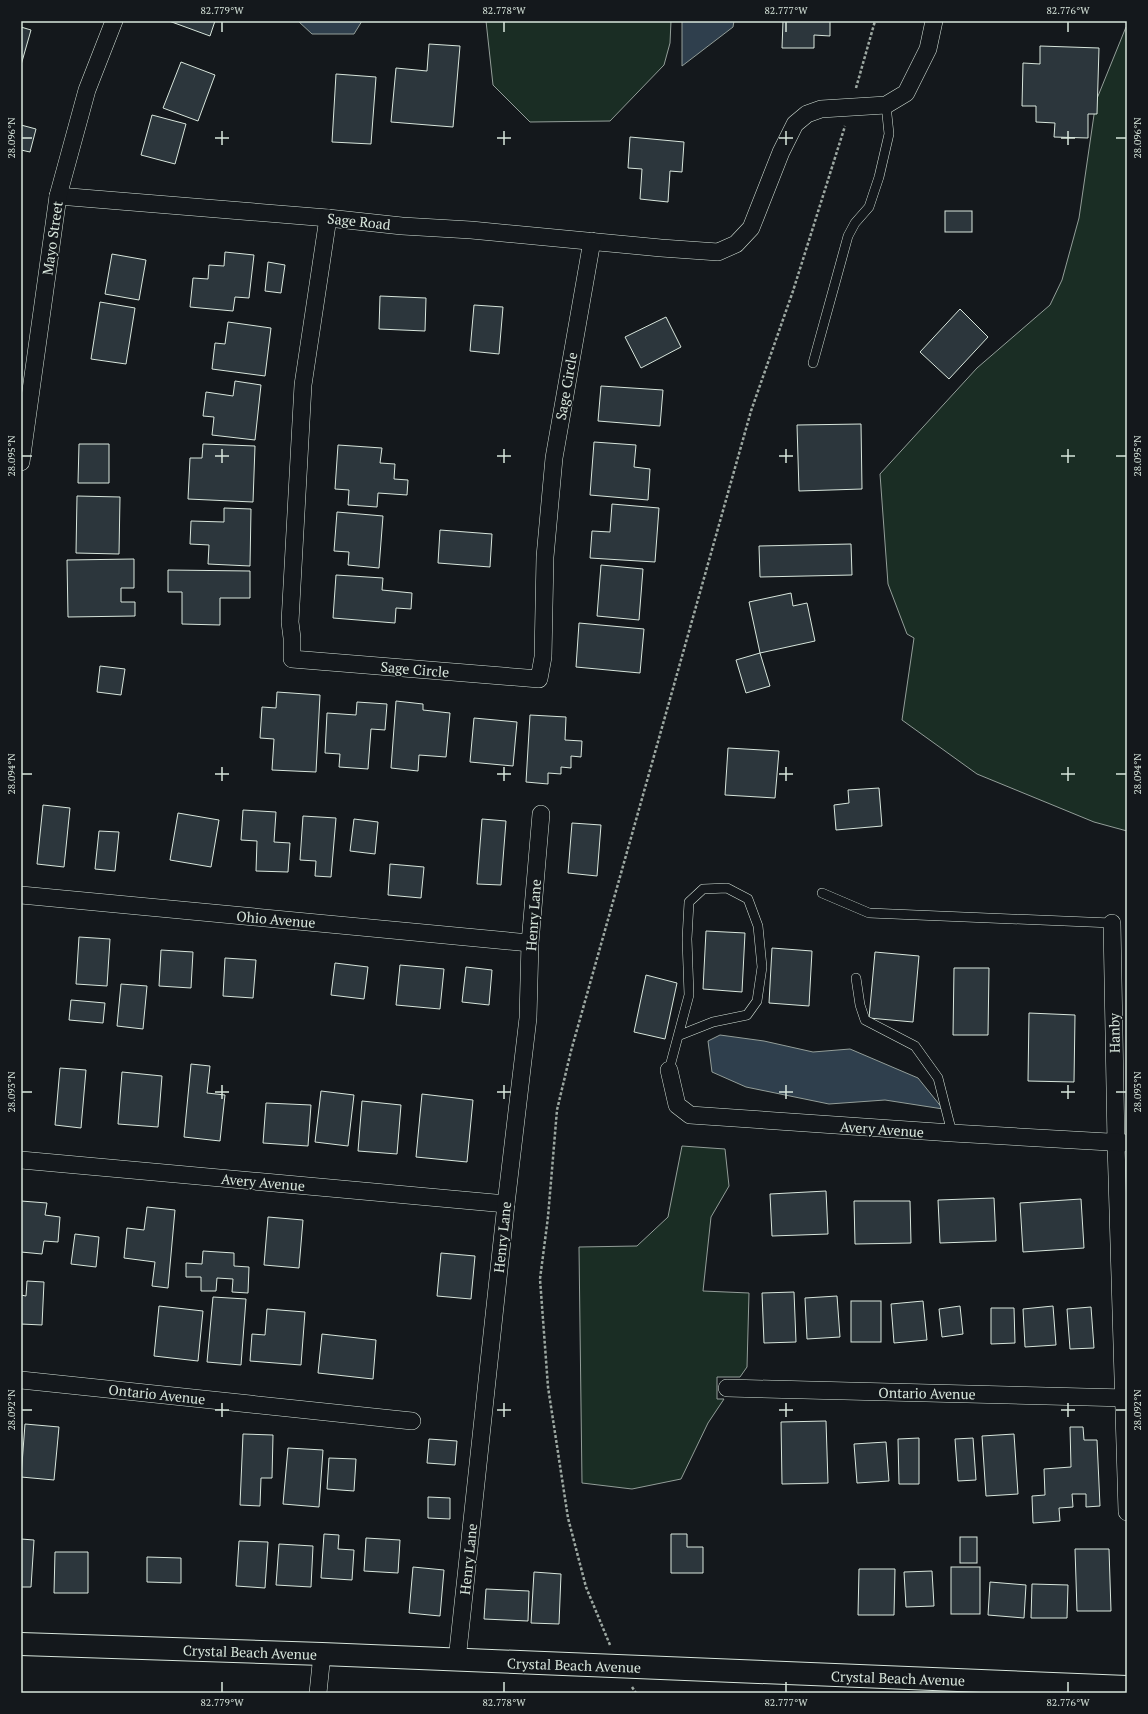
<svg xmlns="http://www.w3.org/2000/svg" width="1148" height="1714" viewBox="0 0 1148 1714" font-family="'PT Serif',serif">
<rect width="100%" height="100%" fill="#14181c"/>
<g fill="#1a2d24" stroke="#939e99">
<path d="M 486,21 L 671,21 L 670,43 L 664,65 L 610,121 L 530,122 L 493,85 Z"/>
<path d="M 1126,27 L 1127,27 L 1127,831 L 1094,822 L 977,774 L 902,720 L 914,638 L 907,634 L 888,584 L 880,474 L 977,368 L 1050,305 L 1062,280 L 1079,218 L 1096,101 Z"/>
<path d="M 682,1146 L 725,1149 L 729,1186 L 711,1217 L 703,1291 L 749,1293 L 747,1367 L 740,1377 L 717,1377 L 717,1399 L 724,1399 L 708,1423 L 681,1479 L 632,1489 L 582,1483 L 579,1247 L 637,1246 L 668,1217 Z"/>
</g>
<g fill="#2f3f4d" stroke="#939e99">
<path d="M 298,21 L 362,21 L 354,34 L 312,34 Z"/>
<path d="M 682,21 L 734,21 L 733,27 L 682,66 Z"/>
<path d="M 720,1035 L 764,1041 L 813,1052 L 850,1049 L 918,1078 L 943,1109 L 885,1100 L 829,1104 L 746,1087 L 712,1072 L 708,1041 Z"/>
</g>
<g fill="#2c363c" stroke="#d8e6dc">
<path d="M 169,21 L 215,21 L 210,36 Z"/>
<path d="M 783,21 L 830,21 L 830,36 L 814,35 L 814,48 L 782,48 Z"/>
<path d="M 21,27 L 31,30 L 21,65 Z"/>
<path d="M 429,44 L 460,46 L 453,127 L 391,122 L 396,68 L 427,71 Z"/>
<path d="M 1040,46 L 1099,48 L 1097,114 L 1088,114 L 1088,138 L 1054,137 L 1055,123 L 1036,122 L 1036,106 L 1022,106 L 1023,63 L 1040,64 Z"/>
<path d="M 181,62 L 215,75 L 198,121 L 163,108 Z"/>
<path d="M 336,74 L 376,77 L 371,144 L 332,142 Z"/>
<path d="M 152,115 L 186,124 L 175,164 L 141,155 Z"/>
<path d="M 21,125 L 36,129 L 30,152 L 21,150 Z"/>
<path d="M 630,137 L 684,142 L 682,172 L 670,171 L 668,202 L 640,199 L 642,169 L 628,168 Z"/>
<rect x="945" y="211" width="27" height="21"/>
<path d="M 225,252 L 254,255 L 249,298 L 235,297 L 233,311 L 190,307 L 193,278 L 208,279 L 209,265 L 224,266 Z"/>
<path d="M 112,254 L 146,260 L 139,300 L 105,294 Z"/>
<path d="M 268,262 L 285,265 L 281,293 L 265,291 Z"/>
<path d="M 380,296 L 426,298 L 425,331 L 379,329 Z"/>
<path d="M 100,302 L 135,308 L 126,364 L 91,359 Z"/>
<path d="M 474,305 L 503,307 L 499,354 L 470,351 Z"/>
<path d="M 960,309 L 988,337 L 949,379 L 920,352 Z"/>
<path d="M 666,317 L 681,347 L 641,368 L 625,337 Z"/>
<path d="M 228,322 L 271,328 L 265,376 L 212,369 L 215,343 L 225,344 Z"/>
<path d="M 235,381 L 261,385 L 255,440 L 212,435 L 214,417 L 203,416 L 206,392 L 233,396 Z"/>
<path d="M 601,386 L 663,390 L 660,426 L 598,421 Z"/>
<path d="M 861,424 L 862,489 L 799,491 L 797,425 Z"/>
<path d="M 594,442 L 636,445 L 634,467 L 650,469 L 648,500 L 590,495 Z"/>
<path d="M 79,444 L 109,444 L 109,483 L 78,483 Z"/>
<path d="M 203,444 L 255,446 L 253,502 L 188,499 L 190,458 L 202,458 Z"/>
<path d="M 338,445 L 382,448 L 380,463 L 395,464 L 394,479 L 408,480 L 407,495 L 378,493 L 377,507 L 348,505 L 349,490 L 335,489 Z"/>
<path d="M 77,496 L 120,497 L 119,554 L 76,553 Z"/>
<path d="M 612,504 L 659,508 L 655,562 L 590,558 L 592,531 L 610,532 Z"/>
<path d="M 224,508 L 251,509 L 250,566 L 208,564 L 209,545 L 190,544 L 191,521 L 224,522 Z"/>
<path d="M 337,512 L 383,516 L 379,568 L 348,565 L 349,552 L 334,551 Z"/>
<path d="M 440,530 L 492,534 L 490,567 L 438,563 Z"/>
<path d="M 851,544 L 852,575 L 760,577 L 759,546 Z"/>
<path d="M 134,559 L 134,588 L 121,588 L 121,602 L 135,602 L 135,616 L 68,617 L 67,560 Z"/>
<path d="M 601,565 L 643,569 L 639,620 L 597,616 Z"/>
<path d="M 168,570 L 250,571 L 250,598 L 220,598 L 220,625 L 182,624 L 182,592 L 168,592 Z"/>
<path d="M 336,575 L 383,578 L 382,590 L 412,593 L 411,609 L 396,608 L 395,623 L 333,618 Z"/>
<path d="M 791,593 L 793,606 L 807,603 L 815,641 L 760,653 L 749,602 Z"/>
<path d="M 579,623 L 644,629 L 640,673 L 576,667 Z"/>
<path d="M 760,653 L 770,686 L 746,693 L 736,660 Z"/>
<path d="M 100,666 L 125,669 L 121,695 L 97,692 Z"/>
<path d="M 277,692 L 320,695 L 316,772 L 272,770 L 274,739 L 260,738 L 262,707 L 276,708 Z"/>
<path d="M 396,701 L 423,704 L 423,710 L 450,713 L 446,757 L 419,755 L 418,771 L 391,768 Z"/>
<path d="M 357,702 L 387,704 L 385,730 L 371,729 L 368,769 L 339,767 L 340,754 L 325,753 L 327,713 L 356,715 Z"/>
<path d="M 530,715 L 566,717 L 565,740 L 582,741 L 581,757 L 571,756 L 571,768 L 561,767 L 561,774 L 548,773 L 548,784 L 526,782 Z"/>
<path d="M 474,718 L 517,722 L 513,766 L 470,762 Z"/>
<path d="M 728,748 L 779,751 L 775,798 L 725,795 Z"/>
<path d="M 879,788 L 882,826 L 836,830 L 834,805 L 849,803 L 848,790 Z"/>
<path d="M 43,805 L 70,808 L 64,867 L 37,864 Z"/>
<path d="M 243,810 L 276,812 L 274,842 L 290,843 L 288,872 L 256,871 L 257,841 L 241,840 Z"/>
<path d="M 178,813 L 219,820 L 211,867 L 170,860 Z"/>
<path d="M 303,816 L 336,818 L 331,877 L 315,876 L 316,861 L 300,860 Z"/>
<path d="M 354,819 L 378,822 L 375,854 L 350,851 Z"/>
<path d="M 482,819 L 506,821 L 501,885 L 477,884 Z"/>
<path d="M 572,823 L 601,825 L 597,876 L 568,873 Z"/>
<path d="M 99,831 L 119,832 L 115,871 L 95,869 Z"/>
<path d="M 390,864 L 424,867 L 421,898 L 388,895 Z"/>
<path d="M 706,931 L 745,933 L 742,992 L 703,989 Z"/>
<path d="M 79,937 L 110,939 L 107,986 L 76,984 Z"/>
<path d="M 772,948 L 812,951 L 809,1006 L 769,1003 Z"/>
<path d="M 161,950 L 193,952 L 191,988 L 159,986 Z"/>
<path d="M 875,952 L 919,956 L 913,1022 L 869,1018 Z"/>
<path d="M 225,958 L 256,960 L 253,998 L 223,996 Z"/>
<path d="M 335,963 L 368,967 L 364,999 L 331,995 Z"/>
<path d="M 400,965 L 444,969 L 440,1009 L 396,1005 Z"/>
<path d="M 466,967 L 492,970 L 489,1005 L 462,1002 Z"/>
<path d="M 954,968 L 989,968 L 988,1035 L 953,1035 Z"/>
<path d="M 646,975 L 677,983 L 665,1039 L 634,1032 Z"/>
<path d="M 121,984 L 147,986 L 143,1029 L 117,1026 Z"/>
<path d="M 71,1000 L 105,1003 L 103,1023 L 69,1020 Z"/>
<path d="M 1029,1013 L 1075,1015 L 1074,1082 L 1028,1081 Z"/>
<path d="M 191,1064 L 210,1066 L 207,1093 L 225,1095 L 220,1141 L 184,1137 Z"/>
<path d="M 60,1068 L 86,1070 L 81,1128 L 55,1125 Z"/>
<path d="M 122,1072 L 162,1076 L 158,1127 L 118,1124 Z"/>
<path d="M 321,1091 L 354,1095 L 348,1146 L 315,1142 Z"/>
<path d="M 422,1094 L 473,1100 L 467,1162 L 416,1157 Z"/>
<path d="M 362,1101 L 401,1105 L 397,1154 L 358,1151 Z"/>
<path d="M 266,1103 L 311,1105 L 308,1146 L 263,1143 Z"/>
<path d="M 826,1191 L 828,1234 L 772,1236 L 770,1194 Z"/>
<path d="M 994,1198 L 996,1241 L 940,1243 L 938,1200 Z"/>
<path d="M 1081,1199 L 1084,1248 L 1023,1252 L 1020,1203 Z"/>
<path d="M 21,1201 L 47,1203 L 45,1215 L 60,1217 L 58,1242 L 44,1241 L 42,1254 L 21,1252 Z"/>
<path d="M 854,1201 L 910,1201 L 911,1243 L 855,1244 Z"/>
<path d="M 147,1207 L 175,1210 L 168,1288 L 152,1286 L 155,1262 L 124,1258 L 127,1228 L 144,1230 Z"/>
<path d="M 268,1217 L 303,1220 L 299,1268 L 264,1265 Z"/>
<path d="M 75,1234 L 99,1237 L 96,1267 L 71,1264 Z"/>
<path d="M 203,1251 L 234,1253 L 234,1266 L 249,1267 L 248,1293 L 232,1292 L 233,1279 L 217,1278 L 216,1291 L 201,1291 L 201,1277 L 186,1277 L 186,1263 L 202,1264 Z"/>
<path d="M 441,1253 L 475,1256 L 471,1299 L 437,1296 Z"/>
<path d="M 27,1281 L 44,1282 L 42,1325 L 21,1324 L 21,1295 L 26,1296 Z"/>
<path d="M 794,1292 L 796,1342 L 764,1343 L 762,1293 Z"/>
<path d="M 837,1296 L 840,1337 L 807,1339 L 805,1298 Z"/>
<path d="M 213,1297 L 246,1299 L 241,1365 L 207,1362 Z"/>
<rect x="851" y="1301" width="30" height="41"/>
<path d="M 923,1301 L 927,1340 L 894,1343 L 891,1304 Z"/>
<path d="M 159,1306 L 203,1311 L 198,1361 L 154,1356 Z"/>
<path d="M 960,1306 L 963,1334 L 942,1337 L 939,1309 Z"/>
<path d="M 1053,1306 L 1056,1345 L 1025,1347 L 1023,1309 Z"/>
<path d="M 1091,1307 L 1094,1348 L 1070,1349 L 1067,1309 Z"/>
<path d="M 991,1308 L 1014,1308 L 1015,1343 L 991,1344 Z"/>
<path d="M 267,1309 L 305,1312 L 301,1365 L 250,1361 L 252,1334 L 265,1335 Z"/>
<path d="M 322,1334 L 376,1340 L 373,1379 L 318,1373 Z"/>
<path d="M 826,1421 L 828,1483 L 782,1484 L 781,1422 Z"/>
<path d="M 25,1424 L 59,1427 L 54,1480 L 21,1477 Z"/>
<path d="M 1070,1427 L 1083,1427 L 1084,1440 L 1097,1440 L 1100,1506 L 1086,1507 L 1086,1494 L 1072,1494 L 1073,1507 L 1059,1508 L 1060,1521 L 1033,1523 L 1032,1496 L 1045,1495 L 1044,1469 L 1071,1467 Z"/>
<path d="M 243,1434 L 273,1435 L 272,1478 L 261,1478 L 260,1506 L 240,1505 Z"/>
<path d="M 1014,1434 L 1018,1494 L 986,1496 L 982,1436 Z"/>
<path d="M 919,1438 L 919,1484 L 899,1484 L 898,1439 Z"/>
<path d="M 973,1438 L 976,1480 L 958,1481 L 955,1439 Z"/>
<path d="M 429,1439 L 457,1441 L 455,1465 L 427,1463 Z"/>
<path d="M 886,1442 L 889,1481 L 857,1483 L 854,1444 Z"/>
<path d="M 288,1448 L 323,1450 L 319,1507 L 283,1504 Z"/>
<path d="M 329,1458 L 356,1459 L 354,1491 L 327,1489 Z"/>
<path d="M 428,1497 L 450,1498 L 450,1519 L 428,1518 Z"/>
<path d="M 324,1534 L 339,1535 L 338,1549 L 354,1550 L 352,1580 L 321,1578 Z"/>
<path d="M 671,1534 L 687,1534 L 687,1547 L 703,1547 L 703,1573 L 671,1573 Z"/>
<rect x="960" y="1537" width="17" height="26"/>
<path d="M 366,1538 L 400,1540 L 398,1573 L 364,1571 Z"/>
<path d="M 21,1539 L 34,1540 L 31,1587 L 21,1587 Z"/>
<path d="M 239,1541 L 268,1542 L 265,1588 L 236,1586 Z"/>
<path d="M 279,1544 L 313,1546 L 311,1587 L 276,1585 Z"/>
<path d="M 1075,1549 L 1109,1549 L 1111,1611 L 1077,1611 Z"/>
<path d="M 55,1552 L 88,1552 L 88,1593 L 54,1593 Z"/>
<path d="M 147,1557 L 181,1558 L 181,1583 L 147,1582 Z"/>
<path d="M 413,1567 L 444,1570 L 440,1616 L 409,1613 Z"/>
<rect x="951" y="1567" width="29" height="47"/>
<path d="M 859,1569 L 895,1569 L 894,1615 L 858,1615 Z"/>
<path d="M 932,1571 L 934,1606 L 906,1607 L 904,1572 Z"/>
<path d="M 534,1572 L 561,1574 L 559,1624 L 531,1623 Z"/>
<path d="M 990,1582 L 1026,1585 L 1024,1618 L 988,1615 Z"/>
<path d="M 1032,1584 L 1068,1585 L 1067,1618 L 1031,1618 Z"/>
<path d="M 486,1589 L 529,1591 L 528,1621 L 484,1619 Z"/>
</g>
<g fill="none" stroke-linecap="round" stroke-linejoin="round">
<g stroke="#d8e6dc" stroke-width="10">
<g id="service">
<path d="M 813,363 L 848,236 L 855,223 L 869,207 L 879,177 L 889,134 L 886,105"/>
<path d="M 822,893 L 869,913 L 1112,923"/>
<path d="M 856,978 L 860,1005 L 865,1020 L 915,1046 L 938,1078 L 952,1133"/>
<path d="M 669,1070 L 689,995 L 687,939 L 689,902 L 703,889 L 727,888 L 748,899 L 758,926 L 762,967 L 757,1001 L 747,1015 L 713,1022 L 680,1035"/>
</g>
</g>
<g stroke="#d8e6dc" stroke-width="18">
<g id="minor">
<path d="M 58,196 L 328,218 L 402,226 L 471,230 L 661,248 L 718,252 L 736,244 L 751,228 L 781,152 L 795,124 L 807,114 L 821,109 L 886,105 L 906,93 L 928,49 L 934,21"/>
<path d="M 328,218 L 303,385 L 290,622 L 292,638 L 292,659 L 539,679 L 543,657 L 545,557 L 554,458 L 592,241"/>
<path d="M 21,462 L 58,196 L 87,90 L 114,21"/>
<path d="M 21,895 L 530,943"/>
<path d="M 1112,923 L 1116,1143 L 1127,1512"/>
<path d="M 669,1070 L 677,1105 L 690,1115 L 952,1133 L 1127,1143"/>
<path d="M 21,1160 L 506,1204"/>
<path d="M 21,1380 L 412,1421"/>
<path d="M 727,1388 L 1127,1398"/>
<path d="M 457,1660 L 506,1204 L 528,1018 L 530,943 L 541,814"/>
<path d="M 318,1693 L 322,1654"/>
</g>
</g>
<g stroke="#d8e6dc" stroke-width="24">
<path id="tertiary" d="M 21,1644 L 322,1654 L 1127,1687"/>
</g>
<g stroke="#9da8a2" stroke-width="2.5" stroke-dasharray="3 2" stroke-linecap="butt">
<path d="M 856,88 L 875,21"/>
<path d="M 610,1645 L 586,1587 L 568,1518 L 548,1387 L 540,1279 L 548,1217 L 557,1110 L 571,1051 L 751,411 L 793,291 L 845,126"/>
<path d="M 632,1687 L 636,1693"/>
</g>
<use href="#service" stroke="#14181c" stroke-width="9"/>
<use href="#minor" stroke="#14181c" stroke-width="17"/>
<use href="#tertiary" stroke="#14181c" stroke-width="22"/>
</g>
<path fill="none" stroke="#d8e6dc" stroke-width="1.5" d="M 222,22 L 222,32M 504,22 L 504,32M 786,22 L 786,32M 1068,22 L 1068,32M 222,131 L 222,145M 504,131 L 504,145M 786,131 L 786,145M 1068,131 L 1068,145M 22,138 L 32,138M 215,138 L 229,138M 497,138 L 511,138M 779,138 L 793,138M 1061,138 L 1075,138M 1116,138 L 1126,138M 222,449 L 222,463M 504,449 L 504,463M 786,449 L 786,463M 1068,449 L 1068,463M 22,456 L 32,456M 215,456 L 229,456M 497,456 L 511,456M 779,456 L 793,456M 1061,456 L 1075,456M 1116,456 L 1126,456M 222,767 L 222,781M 504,767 L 504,781M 786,767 L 786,781M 1068,767 L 1068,781M 22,774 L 32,774M 215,774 L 229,774M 497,774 L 511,774M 779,774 L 793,774M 1061,774 L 1075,774M 1116,774 L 1126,774M 222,1085 L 222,1099M 504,1085 L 504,1099M 786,1085 L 786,1099M 1068,1085 L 1068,1099M 22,1092 L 32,1092M 215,1092 L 229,1092M 497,1092 L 511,1092M 779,1092 L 793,1092M 1061,1092 L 1075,1092M 1116,1092 L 1126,1092M 222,1403 L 222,1417M 504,1403 L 504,1417M 786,1403 L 786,1417M 1068,1403 L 1068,1417M 22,1410 L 32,1410M 215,1410 L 229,1410M 497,1410 L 511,1410M 779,1410 L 793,1410M 1061,1410 L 1075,1410M 1116,1410 L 1126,1410M 222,1682 L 222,1692M 504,1682 L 504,1692M 786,1682 L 786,1692M 1068,1682 L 1068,1692"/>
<g text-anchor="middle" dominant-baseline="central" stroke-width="3" stroke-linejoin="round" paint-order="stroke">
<g font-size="14" fill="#d8e6dc" stroke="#14181c">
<text transform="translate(359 221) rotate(6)">Sage Road</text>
<text transform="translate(52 238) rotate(-82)">Mayo Street</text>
<text transform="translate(566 386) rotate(-80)">Sage Circle</text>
<text transform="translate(415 669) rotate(5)">Sage Circle</text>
<text transform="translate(533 915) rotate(-86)">Henry Lane</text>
<text transform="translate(276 919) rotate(5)">Ohio Avenue</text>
<text transform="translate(1114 1033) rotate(-91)">Hanby</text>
<text transform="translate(882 1129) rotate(4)">Avery Avenue</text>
<text transform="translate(263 1182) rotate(5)">Avery Avenue</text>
<text transform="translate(502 1237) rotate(-84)">Henry Lane</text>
<text transform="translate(927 1393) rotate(1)">Ontario Avenue</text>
<text transform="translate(157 1394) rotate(6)">Ontario Avenue</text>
<text transform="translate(468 1559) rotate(-84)">Henry Lane</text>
<text transform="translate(250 1652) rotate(2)">Crystal Beach Avenue</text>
<text transform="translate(574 1665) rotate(2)">Crystal Beach Avenue</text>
<text transform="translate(898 1678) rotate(2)">Crystal Beach Avenue</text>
</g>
</g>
<rect width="1148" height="1714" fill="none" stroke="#14181c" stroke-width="44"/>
<rect x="22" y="22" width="1104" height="1670" fill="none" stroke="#d8e6dc" stroke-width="1.5"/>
<g font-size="10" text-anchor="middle" fill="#d8e6dc">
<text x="222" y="14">82.779°W</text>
<text x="504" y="14">82.778°W</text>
<text x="786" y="14">82.777°W</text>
<text x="1068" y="14">82.776°W</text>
<text transform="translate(11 138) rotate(-90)" y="4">28.096°N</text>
<text transform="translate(1137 138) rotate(-90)" y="4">28.096°N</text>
<text transform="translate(11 456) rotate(-90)" y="4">28.095°N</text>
<text transform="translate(1137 456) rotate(-90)" y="4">28.095°N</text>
<text transform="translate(11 774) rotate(-90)" y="4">28.094°N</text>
<text transform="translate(1137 774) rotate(-90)" y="4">28.094°N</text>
<text transform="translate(11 1092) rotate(-90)" y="4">28.093°N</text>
<text transform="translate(1137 1092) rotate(-90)" y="4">28.093°N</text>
<text transform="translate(11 1410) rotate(-90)" y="4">28.092°N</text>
<text transform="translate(1137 1410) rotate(-90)" y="4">28.092°N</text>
<text x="222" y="1706">82.779°W</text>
<text x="504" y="1706">82.778°W</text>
<text x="786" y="1706">82.777°W</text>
<text x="1068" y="1706">82.776°W</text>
</g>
</svg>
